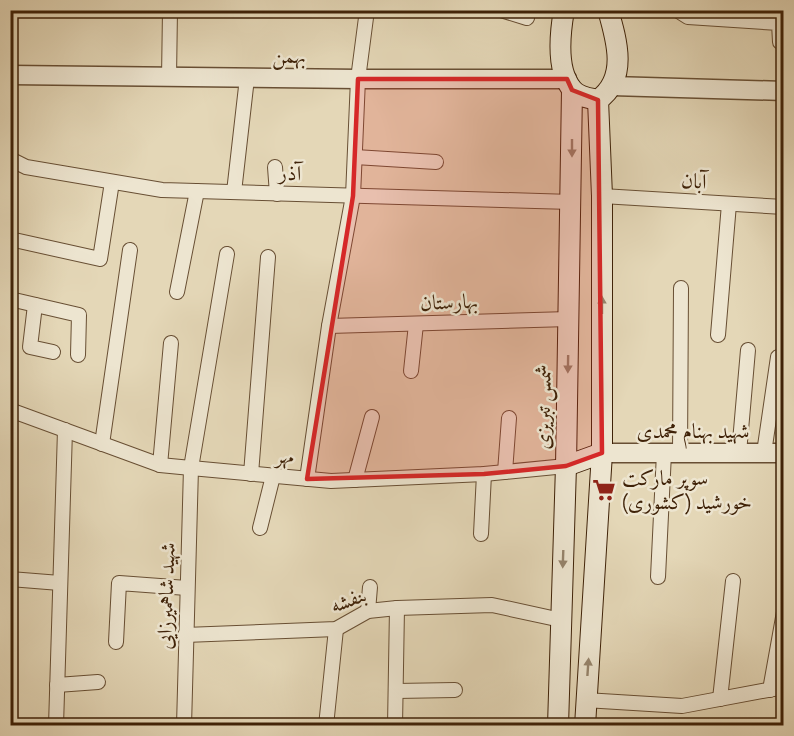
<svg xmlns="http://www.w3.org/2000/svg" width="794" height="736" viewBox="0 0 794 736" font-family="'IM FELL Great Primer',Amiri,serif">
<rect width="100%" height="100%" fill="#e4d7b7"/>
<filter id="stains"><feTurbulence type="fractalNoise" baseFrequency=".00333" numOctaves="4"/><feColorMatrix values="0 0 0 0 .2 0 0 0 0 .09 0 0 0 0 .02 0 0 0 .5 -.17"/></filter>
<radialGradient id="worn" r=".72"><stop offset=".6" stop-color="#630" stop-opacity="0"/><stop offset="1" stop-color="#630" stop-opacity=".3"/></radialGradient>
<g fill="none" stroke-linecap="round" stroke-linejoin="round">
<g stroke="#684f34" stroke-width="16">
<g id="minor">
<path d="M 501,10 L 527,18"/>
<path d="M 677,10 L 688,17 L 779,23 L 780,42"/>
<path d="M 169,78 L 170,10"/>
<path d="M 355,157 L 436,162"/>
<path d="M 10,159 L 26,167 L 162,190 L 572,202"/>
<path d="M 275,167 L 277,194"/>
<path d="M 234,192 L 247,78"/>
<path d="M 602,196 L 784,207"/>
<path d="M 10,239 L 100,259 L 112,182"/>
<path d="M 177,292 L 197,191"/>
<path d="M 10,299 L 79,315 L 78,355"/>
<path d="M 35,305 L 30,347 L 53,352"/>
<path d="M 329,326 L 569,319"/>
<path d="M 718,335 L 729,204"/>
<path d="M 411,371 L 416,324"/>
<path d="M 10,410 L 160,465 L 191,468 L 331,481 L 484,474 L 566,466"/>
<path d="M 102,444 L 130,250"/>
<path d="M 680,453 L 681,288"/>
<path d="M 739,453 L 748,350"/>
<path d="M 764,453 L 778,357"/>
<path d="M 160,465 L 171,343"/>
<path d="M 505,472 L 509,418"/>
<path d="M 251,474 L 268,257"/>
<path d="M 307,479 L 329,326 L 353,196 L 358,79 L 367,10"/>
<path d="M 355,480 L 372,417"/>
<path d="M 260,528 L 273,476"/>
<path d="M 481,534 L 484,474"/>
<path d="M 658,577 L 664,453"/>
<path d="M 10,579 L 60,583"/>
<path d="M 368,611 L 370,587"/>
<path d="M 185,635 L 336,629 L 368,611 L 397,608 L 492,605 L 561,620"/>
<path d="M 116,642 L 119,583 L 187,588"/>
<path d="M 57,685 L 98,682"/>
<path d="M 770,690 L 784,612"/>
<path d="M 396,691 L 455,690"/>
<path d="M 720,699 L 733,581"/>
<path d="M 585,700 L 682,706 L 784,687"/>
<path d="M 56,726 L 65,430"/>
<path d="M 184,726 L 191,468 L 227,254"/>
<path d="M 326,726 L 336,629"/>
<path d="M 395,726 L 397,608"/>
</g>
</g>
<g stroke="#684f34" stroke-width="21">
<g id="tertiary">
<path d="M 10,75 L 358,79 L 567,79"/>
<path d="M 612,86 L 784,91"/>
<path d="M 602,453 L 784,453"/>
</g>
</g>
<g stroke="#3f2208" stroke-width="22">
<g id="secondary">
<path d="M 564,10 C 560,33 556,70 572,89 C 578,97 589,98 598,100 C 628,79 617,41 608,10"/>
<path d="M 566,466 L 602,453"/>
<path d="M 558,726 L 566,466 L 572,90"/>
<path d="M 585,726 L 602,453 L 602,196 L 598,100"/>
</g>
</g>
<use href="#minor" stroke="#ede5d0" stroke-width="14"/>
<use href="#tertiary" stroke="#ede5d0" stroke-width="18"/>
<use href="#secondary" stroke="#ede5d0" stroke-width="20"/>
</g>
<defs><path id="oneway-solid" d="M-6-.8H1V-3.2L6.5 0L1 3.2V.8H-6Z" transform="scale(1.5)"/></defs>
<g fill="#96846c">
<use href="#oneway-solid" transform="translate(572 148) rotate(90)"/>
<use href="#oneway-solid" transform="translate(602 305) rotate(-90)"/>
<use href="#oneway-solid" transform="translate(568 364) rotate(91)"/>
<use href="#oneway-solid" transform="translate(563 559) rotate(92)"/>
<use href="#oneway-solid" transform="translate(588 667) rotate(-86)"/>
</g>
<path fill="#d62828" fill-opacity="0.2" stroke="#d62828" stroke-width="4.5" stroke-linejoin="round" d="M 358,79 L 567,79 L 572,90 L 598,100 L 602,453 L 566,466 L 484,474 L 307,479 L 353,196 Z"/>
<defs>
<g id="supermarket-bare" transform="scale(1.8)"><path d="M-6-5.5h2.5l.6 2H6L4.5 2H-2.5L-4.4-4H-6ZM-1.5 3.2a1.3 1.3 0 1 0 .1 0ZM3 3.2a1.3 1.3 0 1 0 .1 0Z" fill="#8f2418" stroke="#ede5d0" stroke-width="2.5" paint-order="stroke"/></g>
</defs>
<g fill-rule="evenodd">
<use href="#supermarket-bare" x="604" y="490"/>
</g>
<g text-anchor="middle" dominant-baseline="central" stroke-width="5" stroke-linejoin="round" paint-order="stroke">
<g font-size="21" fill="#3f2208" stroke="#ede5d0">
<text x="289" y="56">بهمن</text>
<text transform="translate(290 173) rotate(2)">آذر</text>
<text transform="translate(694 181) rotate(4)">آبان</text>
<text transform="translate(449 302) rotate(-2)">بهارستان</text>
<text transform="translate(543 407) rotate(-89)">شمس تبریزی</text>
<text x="693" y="431">شهید بهنام محمدی</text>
<text transform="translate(285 456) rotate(5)">مهر</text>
<text transform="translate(166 596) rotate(-88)">شهید شاهمیرزایی</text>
<text transform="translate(348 600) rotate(-21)">بنفشه</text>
</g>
<g font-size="21" fill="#3f2208" stroke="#ede5d0" text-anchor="start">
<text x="622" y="478">سوپر مارکت<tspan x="622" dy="24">خورشید (کشوری)</tspan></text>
</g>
</g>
<rect width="794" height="736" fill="none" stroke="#e4d7b7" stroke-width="36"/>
<rect x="12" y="12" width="770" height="712" fill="none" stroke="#3f2208" stroke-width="3"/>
<rect x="18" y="18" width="758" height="700" fill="none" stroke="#3f2208" stroke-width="1.5"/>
<rect width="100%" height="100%" filter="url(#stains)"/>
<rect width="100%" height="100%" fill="url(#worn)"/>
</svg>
